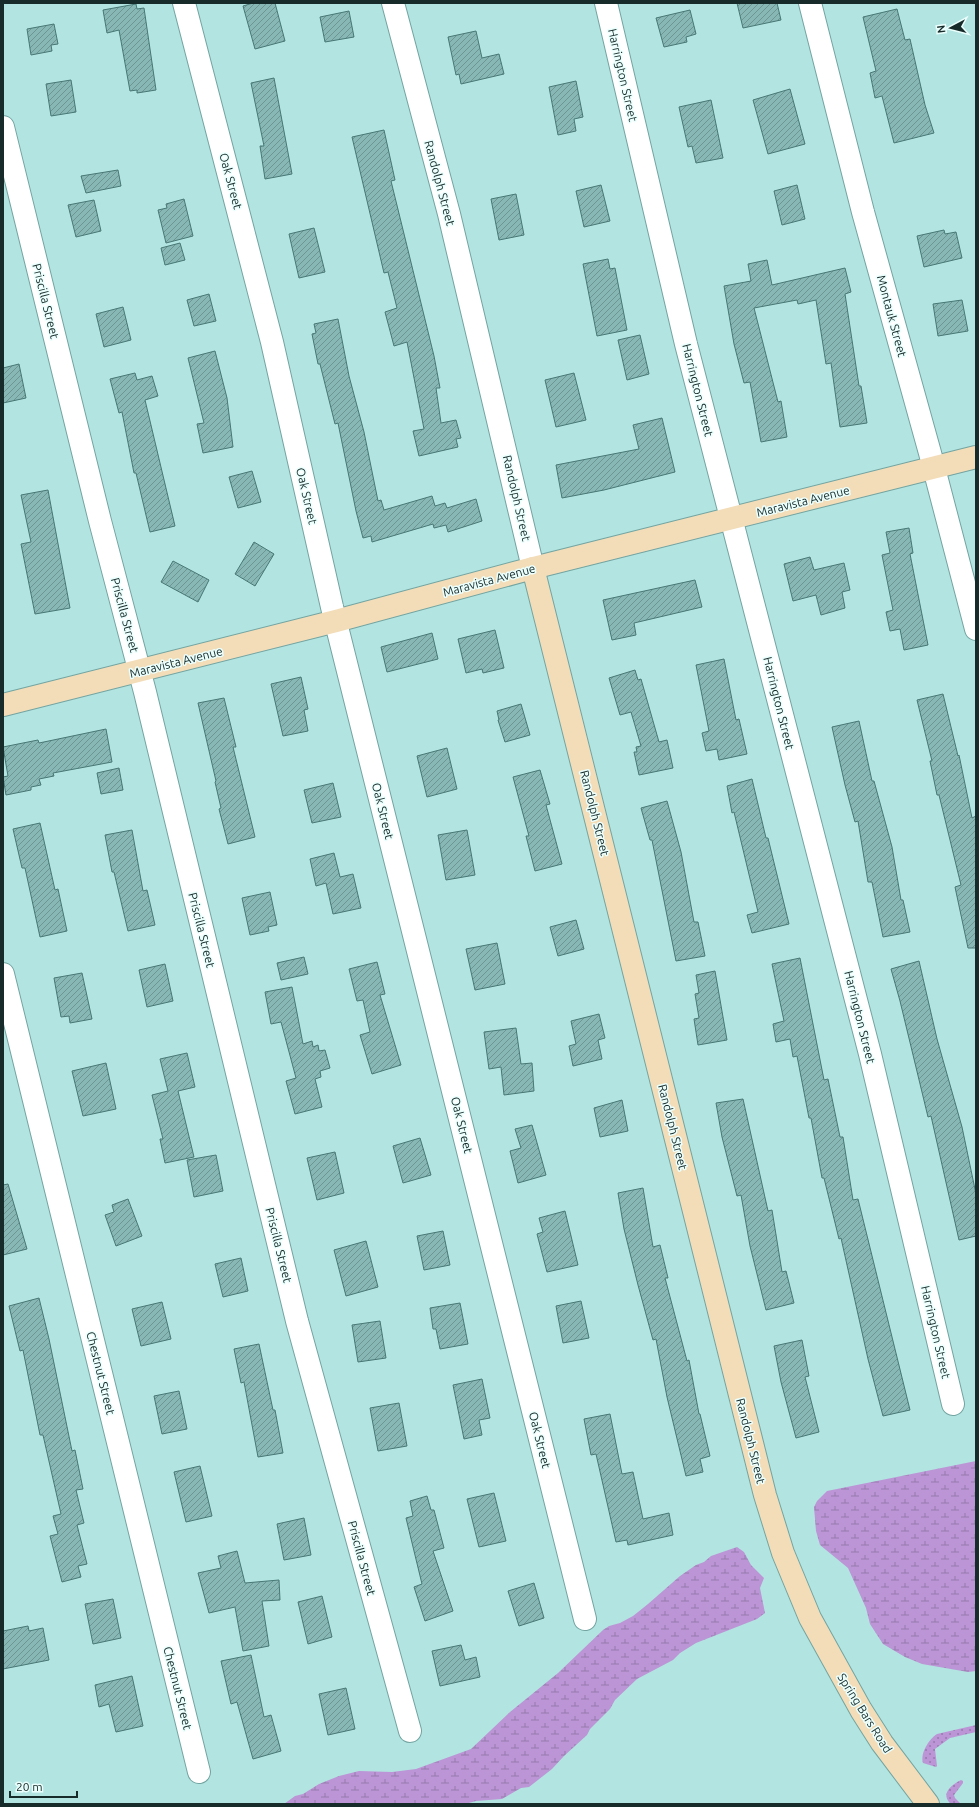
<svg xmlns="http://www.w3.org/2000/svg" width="979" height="1807" viewBox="0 0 979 1807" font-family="Ubuntu,sans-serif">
<defs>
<pattern id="wetland-marsh" width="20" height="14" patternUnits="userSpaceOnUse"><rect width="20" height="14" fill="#bb95d5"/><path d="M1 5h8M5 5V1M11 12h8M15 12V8" fill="none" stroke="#977aad"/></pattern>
<pattern id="garden-dots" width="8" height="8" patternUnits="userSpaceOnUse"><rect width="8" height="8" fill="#bb95d5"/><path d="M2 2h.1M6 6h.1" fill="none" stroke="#977aad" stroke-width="1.8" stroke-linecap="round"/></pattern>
<pattern id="building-hatch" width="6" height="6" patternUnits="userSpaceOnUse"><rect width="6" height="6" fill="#87b8b5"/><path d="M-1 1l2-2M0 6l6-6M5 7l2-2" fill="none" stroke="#6d9693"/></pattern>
</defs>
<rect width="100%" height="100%" fill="#b2e4e1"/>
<g fill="url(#wetland-marsh)">
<path d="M 976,1461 L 976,1671 L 968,1672 L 922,1664 L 905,1657 L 883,1644 L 870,1624 L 866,1608 L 848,1568 L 820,1545 L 816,1531 L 814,1507 L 817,1501 L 827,1491 Z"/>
<path d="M 737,1547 L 744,1552 L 751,1565 L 764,1578 L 760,1588 L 765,1613 L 757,1619 L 696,1643 L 680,1653 L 673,1660 L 637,1679 L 615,1700 L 610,1709 L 590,1729 L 587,1735 L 564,1756 L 552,1769 L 529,1787 L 521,1788 L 502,1799 L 476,1801 L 465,1804 L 284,1804 L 295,1796 L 303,1794 L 319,1784 L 339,1776 L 359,1771 L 392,1772 L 416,1769 L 471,1749 L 510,1712 L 558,1673 L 603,1630 L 609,1626 L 620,1623 L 633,1616 L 648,1604 L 680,1576 L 696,1565 L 704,1562 L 711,1556 Z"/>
</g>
<g fill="url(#garden-dots)">
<path d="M 976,1725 L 976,1732 L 950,1738 L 935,1749 L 937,1766 L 936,1767 L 923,1763 C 920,1753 929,1739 937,1734 Z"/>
<path d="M 961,1780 L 963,1781 L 963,1783 L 954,1795 L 955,1798 L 961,1804 L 951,1804 C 940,1794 951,1785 961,1780 Z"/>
</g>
<g fill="url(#building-hatch)" stroke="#487774">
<path d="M 253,3 L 275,3 L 285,41 L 255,49 L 243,6 Z"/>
<path d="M 737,3 L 777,3 L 781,20 L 743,28 Z"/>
<path d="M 136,4 L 137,9 L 144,8 L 156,90 L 137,93 L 137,90 L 130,91 L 119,30 L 107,33 L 103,10 Z"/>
<path d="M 897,9 L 905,40 L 910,39 L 925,105 L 934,133 L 894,143 L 882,96 L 875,98 L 870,73 L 876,71 L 863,17 Z"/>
<path d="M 690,10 L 696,34 L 686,37 L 687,42 L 664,47 L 656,18 Z"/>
<path d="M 349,11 L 354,37 L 325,42 L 320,17 Z"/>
<path d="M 54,24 L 58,44 L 51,45 L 52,51 L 31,55 L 27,29 Z"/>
<path d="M 476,31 L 482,58 L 499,54 L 504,74 L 461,84 L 459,74 L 456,75 L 448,37 Z"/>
<path d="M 274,78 L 292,174 L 265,179 L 260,146 L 264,146 L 251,83 Z"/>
<path d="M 71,80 L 76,112 L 51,116 L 46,84 Z"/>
<path d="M 576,81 L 583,117 L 574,119 L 576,131 L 558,135 L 549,87 Z"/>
<path d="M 790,89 L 805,144 L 768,154 L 753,100 Z"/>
<path d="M 711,100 L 723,158 L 696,163 L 692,146 L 688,147 L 679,107 Z"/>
<path d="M 384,130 L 395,180 L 391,181 L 434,356 L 440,388 L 436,388 L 441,423 L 456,420 L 461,438 L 456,439 L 458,447 L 419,456 L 413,431 L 424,429 L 407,342 L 394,346 L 385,312 L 397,308 L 388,272 L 384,273 L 352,137 Z"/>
<path d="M 118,170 L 121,186 L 86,193 L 81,176 Z"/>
<path d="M 601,185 L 610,221 L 584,227 L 576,191 Z"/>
<path d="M 797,185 L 805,219 L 782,225 L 774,191 Z"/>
<path d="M 516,194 L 524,235 L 499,240 L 491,199 Z"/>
<path d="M 184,199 L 193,236 L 166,243 L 158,210 L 167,208 L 166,204 Z"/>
<path d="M 94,200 L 101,231 L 76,237 L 68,205 Z"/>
<path d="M 314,228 L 325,272 L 299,278 L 289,234 Z"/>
<path d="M 944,230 L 945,234 L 956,232 L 962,258 L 924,267 L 917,236 Z"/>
<path d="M 180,243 L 185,260 L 165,265 L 161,248 Z"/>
<path d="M 608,259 L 610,269 L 615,268 L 627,330 L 597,336 L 583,264 Z"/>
<path d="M 767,260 L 772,285 L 845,268 L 851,292 L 845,294 L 859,386 L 861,386 L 867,423 L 840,427 L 831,363 L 826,364 L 816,300 L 798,304 L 797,300 L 754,308 L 778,402 L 781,401 L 787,437 L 761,442 L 750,382 L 744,383 L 734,344 L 724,286 L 751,281 L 748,264 Z"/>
<path d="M 209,294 L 216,321 L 194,326 L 187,300 Z"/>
<path d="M 962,300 L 968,331 L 938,336 L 933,304 Z"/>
<path d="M 123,307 L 131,340 L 104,347 L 96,314 Z"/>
<path d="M 338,319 L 349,376 L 364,432 L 378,501 L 381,500 L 384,510 L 432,496 L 435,506 L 445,503 L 447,508 L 476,499 L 482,521 L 448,532 L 446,525 L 434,528 L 433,524 L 372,542 L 371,536 L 363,538 L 356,511 L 338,423 L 335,424 L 320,364 L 318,364 L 312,334 L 316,333 L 314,324 Z"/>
<path d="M 640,335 L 649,374 L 627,380 L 618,340 Z"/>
<path d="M 215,351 L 227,398 L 233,447 L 203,453 L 197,424 L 204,423 L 188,358 Z"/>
<path d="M 19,364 L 26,398 L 3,403 L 3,368 Z"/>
<path d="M 135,373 L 137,380 L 152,376 L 158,396 L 145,400 L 175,526 L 150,532 L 136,473 L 134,473 L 122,412 L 119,413 L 110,379 Z"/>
<path d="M 574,373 L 586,420 L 556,427 L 545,380 Z"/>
<path d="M 662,418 L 675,472 L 604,490 L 562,498 L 556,465 L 639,449 L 633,425 Z"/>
<path d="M 252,471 L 261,502 L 238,508 L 229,477 Z"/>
<path d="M 48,490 L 70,608 L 35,614 L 21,544 L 31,542 L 21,495 Z"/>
<path d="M 909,528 L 913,553 L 910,554 L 928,645 L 904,650 L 900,629 L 890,631 L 886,612 L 893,610 L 882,555 L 890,553 L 886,532 Z"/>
<path d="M 254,542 L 274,554 L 255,586 L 235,574 Z"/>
<path d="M 810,557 L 814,570 L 844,563 L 850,590 L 842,592 L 845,608 L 821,615 L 816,595 L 793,601 L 784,564 Z"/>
<path d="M 173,561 L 209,580 L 198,602 L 161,582 Z"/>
<path d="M 695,580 L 702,607 L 634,623 L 636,635 L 612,640 L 603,600 Z"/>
<path d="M 495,630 L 504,668 L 483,673 L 482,669 L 466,673 L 458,639 Z"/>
<path d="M 432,633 L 438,659 L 387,672 L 381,647 Z"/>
<path d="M 724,659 L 736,720 L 739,719 L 747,754 L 719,760 L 717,749 L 706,751 L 702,733 L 709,731 L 696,665 Z"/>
<path d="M 635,670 L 638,680 L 641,679 L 659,742 L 667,740 L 673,768 L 639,775 L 634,752 L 637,752 L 636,747 L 641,746 L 631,712 L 620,715 L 609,678 Z"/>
<path d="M 301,677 L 308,709 L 304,710 L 308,731 L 283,736 L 271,684 Z"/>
<path d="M 943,694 L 958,756 L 959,755 L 972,818 L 976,816 L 976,948 L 968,948 L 955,887 L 961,885 L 939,795 L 937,795 L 930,761 L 932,761 L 917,700 Z"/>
<path d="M 224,698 L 236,747 L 233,747 L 255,837 L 228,844 L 219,809 L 221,808 L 215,782 L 216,781 L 198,703 Z"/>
<path d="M 521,704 L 530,735 L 505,742 L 498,720 L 499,720 L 497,711 Z"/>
<path d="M 859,721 L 872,781 L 874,781 L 892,847 L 901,900 L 903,900 L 910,932 L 883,937 L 872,882 L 868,882 L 858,821 L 855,822 L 845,785 L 832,727 Z"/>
<path d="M 106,729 L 112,762 L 53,773 L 54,776 L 39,779 L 41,785 L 31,787 L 31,790 L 6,795 L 3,777 L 8,776 L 3,747 L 38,740 L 39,743 Z"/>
<path d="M 447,748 L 457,789 L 427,797 L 417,756 Z"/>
<path d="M 119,768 L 123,790 L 101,794 L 97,773 Z"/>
<path d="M 540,770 L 550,804 L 546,805 L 562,864 L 535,871 L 526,836 L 529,836 L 513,777 Z"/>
<path d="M 752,779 L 766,838 L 768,838 L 789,924 L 752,933 L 747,915 L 758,912 L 734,812 L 732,813 L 727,786 Z"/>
<path d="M 333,783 L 341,817 L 312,823 L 304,790 Z"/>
<path d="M 667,801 L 681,852 L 694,922 L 698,922 L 705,956 L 676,961 L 652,840 L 650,840 L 641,808 Z"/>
<path d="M 40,823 L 55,890 L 58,889 L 67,931 L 40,937 L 25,868 L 22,868 L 13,829 Z"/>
<path d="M 132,830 L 143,891 L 147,890 L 155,925 L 128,931 L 114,872 L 112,872 L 105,835 Z"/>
<path d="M 467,830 L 475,875 L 446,880 L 438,835 Z"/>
<path d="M 334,853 L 340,877 L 353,874 L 361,908 L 333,914 L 326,883 L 316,886 L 310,859 Z"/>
<path d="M 270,892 L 277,925 L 268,927 L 269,931 L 250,935 L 242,898 Z"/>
<path d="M 576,920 L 584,949 L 558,956 L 550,927 Z"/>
<path d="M 497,943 L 505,984 L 475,990 L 466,949 Z"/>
<path d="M 304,957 L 308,974 L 281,980 L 277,963 Z"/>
<path d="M 800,958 L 824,1080 L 828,1079 L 840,1137 L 843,1137 L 853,1200 L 858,1199 L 910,1410 L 883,1416 L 868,1359 L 841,1238 L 839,1239 L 824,1178 L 822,1178 L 811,1118 L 809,1118 L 797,1056 L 793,1057 L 790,1039 L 776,1042 L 773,1024 L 784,1021 L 772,964 Z"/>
<path d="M 919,961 L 937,1039 L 962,1127 L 976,1194 L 976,1236 L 959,1240 L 931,1116 L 928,1117 L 900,1001 L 891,969 Z"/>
<path d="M 377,962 L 385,994 L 380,995 L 401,1065 L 372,1074 L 360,1035 L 370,1032 L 363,1000 L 357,1001 L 349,969 Z"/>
<path d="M 165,964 L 173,1001 L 147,1007 L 139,970 Z"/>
<path d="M 715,971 L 727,1040 L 698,1045 L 694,1019 L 699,1018 L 695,994 L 699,993 L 696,975 Z"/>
<path d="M 82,973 L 92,1019 L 70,1023 L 69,1016 L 61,1017 L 54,978 Z"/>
<path d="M 292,987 L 303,1044 L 312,1041 L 313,1047 L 318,1045 L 319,1051 L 325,1050 L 330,1068 L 320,1071 L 321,1077 L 315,1079 L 322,1107 L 295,1114 L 286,1081 L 296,1078 L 281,1022 L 271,1024 L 265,992 Z"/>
<path d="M 599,1014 L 605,1038 L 598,1040 L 602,1059 L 573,1066 L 569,1046 L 576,1044 L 571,1021 Z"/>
<path d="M 516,1028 L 521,1064 L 532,1063 L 534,1091 L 504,1095 L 501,1067 L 489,1069 L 484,1032 Z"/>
<path d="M 187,1053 L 195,1087 L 178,1091 L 194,1157 L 165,1163 L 160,1139 L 163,1139 L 152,1095 L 168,1091 L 160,1059 Z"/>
<path d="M 106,1063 L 116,1109 L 83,1116 L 72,1071 Z"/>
<path d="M 743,1099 L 768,1211 L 772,1210 L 782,1272 L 786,1271 L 794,1303 L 766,1310 L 750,1246 L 741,1195 L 737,1196 L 722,1137 L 716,1103 Z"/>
<path d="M 622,1100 L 628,1131 L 600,1137 L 594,1108 Z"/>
<path d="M 532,1125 L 546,1175 L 518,1183 L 510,1151 L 521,1148 L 515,1129 Z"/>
<path d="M 420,1138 L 431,1175 L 403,1183 L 393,1146 Z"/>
<path d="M 335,1152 L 344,1193 L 317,1200 L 307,1158 Z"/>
<path d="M 216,1155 L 223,1191 L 194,1197 L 187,1160 Z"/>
<path d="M 8,1184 L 27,1249 L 3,1255 L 3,1185 Z"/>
<path d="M 643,1188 L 653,1247 L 660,1245 L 668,1278 L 665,1278 L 687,1361 L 689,1360 L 699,1414 L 700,1414 L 710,1456 L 700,1459 L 703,1472 L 686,1476 L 667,1397 L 656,1339 L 653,1340 L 638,1285 L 624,1229 L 618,1193 Z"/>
<path d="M 128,1199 L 142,1236 L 116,1246 L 105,1215 L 114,1212 L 112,1205 Z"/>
<path d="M 565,1211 L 578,1265 L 547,1272 L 537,1234 L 543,1232 L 539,1218 Z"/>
<path d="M 443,1231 L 450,1265 L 424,1270 L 417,1236 Z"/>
<path d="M 366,1241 L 378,1287 L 346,1296 L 334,1250 Z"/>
<path d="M 241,1258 L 248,1291 L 223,1297 L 215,1264 Z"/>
<path d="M 39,1298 L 49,1339 L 72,1451 L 75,1450 L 83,1489 L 76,1490 L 84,1523 L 77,1525 L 87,1564 L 78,1566 L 81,1577 L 62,1582 L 50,1536 L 58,1534 L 53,1516 L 61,1514 L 43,1435 L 40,1435 L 23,1350 L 20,1351 L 9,1306 Z"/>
<path d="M 581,1301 L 589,1338 L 563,1343 L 556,1306 Z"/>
<path d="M 162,1302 L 171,1339 L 141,1346 L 132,1309 Z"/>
<path d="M 460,1303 L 468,1344 L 440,1349 L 436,1329 L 433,1329 L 430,1308 Z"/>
<path d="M 380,1321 L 386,1358 L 358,1362 L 352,1325 Z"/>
<path d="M 802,1340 L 809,1376 L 805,1377 L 819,1432 L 796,1438 L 781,1382 L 774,1346 Z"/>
<path d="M 259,1344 L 273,1410 L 275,1410 L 283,1453 L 258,1457 L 244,1382 L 241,1383 L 234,1349 Z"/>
<path d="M 482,1379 L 490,1418 L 479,1420 L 482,1435 L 464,1439 L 453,1385 Z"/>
<path d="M 179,1391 L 187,1429 L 162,1434 L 154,1396 Z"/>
<path d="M 399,1403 L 407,1446 L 378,1451 L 370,1408 Z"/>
<path d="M 610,1414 L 622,1474 L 633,1472 L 643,1519 L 669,1513 L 673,1535 L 628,1545 L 627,1540 L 616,1542 L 596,1454 L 591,1455 L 584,1419 Z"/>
<path d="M 200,1466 L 212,1516 L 186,1522 L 174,1472 Z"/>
<path d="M 494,1493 L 506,1541 L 479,1547 L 467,1499 Z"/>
<path d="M 427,1496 L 431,1510 L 434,1510 L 444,1548 L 433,1551 L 453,1611 L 425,1621 L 414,1587 L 422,1584 L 406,1518 L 413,1516 L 410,1501 Z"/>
<path d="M 304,1518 L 311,1555 L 284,1560 L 277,1524 Z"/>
<path d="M 237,1551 L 245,1583 L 279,1580 L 280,1600 L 262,1601 L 269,1646 L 243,1651 L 235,1607 L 209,1613 L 198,1573 L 221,1568 L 218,1556 Z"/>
<path d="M 534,1583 L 544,1618 L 519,1626 L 508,1591 Z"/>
<path d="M 322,1596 L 332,1637 L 308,1644 L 298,1602 Z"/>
<path d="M 113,1599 L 121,1638 L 93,1644 L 85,1604 Z"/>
<path d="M 28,1626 L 29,1631 L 43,1628 L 49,1660 L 3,1669 L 3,1631 Z"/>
<path d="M 461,1645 L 465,1660 L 476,1657 L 480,1677 L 440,1686 L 432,1651 Z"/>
<path d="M 251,1655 L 264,1717 L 271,1715 L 281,1751 L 253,1759 L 237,1702 L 231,1704 L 221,1661 Z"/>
<path d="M 132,1676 L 143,1726 L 116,1732 L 109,1704 L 99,1707 L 95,1685 Z"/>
<path d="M 346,1688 L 355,1729 L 328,1735 L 319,1694 Z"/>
</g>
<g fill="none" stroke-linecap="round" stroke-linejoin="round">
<g stroke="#73a4a1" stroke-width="24">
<g id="street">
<path d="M 184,3 L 272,342 L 332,607 L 585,1619"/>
<path d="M 393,3 L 449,214 L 533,568"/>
<path d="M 606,3 L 686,344 L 870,1054 L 953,1404"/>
<path d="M 810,3 L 863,212 L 930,453 L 976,629"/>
<path d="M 3,127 L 100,521 L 145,692 L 297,1321 L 410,1731"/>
<path d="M 3,974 L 199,1772"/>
</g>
</g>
<g stroke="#73a4a1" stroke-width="24">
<g id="secondary">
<path d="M 533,568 L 765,1495 L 783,1553 L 810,1618 L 861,1710 L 882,1743 L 928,1804"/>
<path d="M 3,705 L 336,621 L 533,568 L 976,457"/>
</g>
</g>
<use href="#street" stroke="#fff" stroke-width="22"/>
<use href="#secondary" stroke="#f3ddb9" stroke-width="22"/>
</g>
<g text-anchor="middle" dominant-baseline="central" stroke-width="3" stroke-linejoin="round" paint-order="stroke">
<g font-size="12" fill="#172b2a" stroke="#ebfffd">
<text transform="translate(623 75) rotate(77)">Harrington Street</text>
<text transform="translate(231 181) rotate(75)">Oak Street</text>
<text transform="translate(440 183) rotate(75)">Randolph Street</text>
<text transform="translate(46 301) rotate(76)">Priscilla Street</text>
<text transform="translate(892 316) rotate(75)">Montauk Street</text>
<text transform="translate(698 390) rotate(76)">Harrington Street</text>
<text transform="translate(307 496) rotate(77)">Oak Street</text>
<text transform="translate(517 498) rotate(77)">Randolph Street</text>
<text transform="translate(803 501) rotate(-14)">Maravista Avenue</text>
<text transform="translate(489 580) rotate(-15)">Maravista Avenue</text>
<text transform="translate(125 615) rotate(75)">Priscilla Street</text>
<text transform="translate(176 662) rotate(-14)">Maravista Avenue</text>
<text transform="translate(779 703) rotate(76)">Harrington Street</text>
<text transform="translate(383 811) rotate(76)">Oak Street</text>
<text transform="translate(595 813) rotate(76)">Randolph Street</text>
<text transform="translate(202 930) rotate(76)">Priscilla Street</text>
<text transform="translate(860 1017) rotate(76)">Harrington Street</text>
<text transform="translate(462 1125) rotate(76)">Oak Street</text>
<text transform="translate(673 1127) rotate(76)">Randolph Street</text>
<text transform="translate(279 1245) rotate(76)">Priscilla Street</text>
<text transform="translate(936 1332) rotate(77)">Harrington Street</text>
<text transform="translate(101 1373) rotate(76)">Chestnut Street</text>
<text transform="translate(540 1440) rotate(76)">Oak Street</text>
<text transform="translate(751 1441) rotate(76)">Randolph Street</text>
<text transform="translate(362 1558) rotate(75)">Priscilla Street</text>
<text transform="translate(178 1688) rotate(76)">Chestnut Street</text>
<text transform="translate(865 1713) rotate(58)">Spring Bars Road</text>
</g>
</g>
<rect width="979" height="1807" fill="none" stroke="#172b2a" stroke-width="8"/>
<g transform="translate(951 28) rotate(263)" stroke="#ebfffd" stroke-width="3" paint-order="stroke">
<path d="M0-3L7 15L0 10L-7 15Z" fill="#172b2a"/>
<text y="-6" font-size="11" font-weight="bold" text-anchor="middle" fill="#172b2a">N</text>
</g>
<path d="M10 1791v6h67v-6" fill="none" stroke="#172b2a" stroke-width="2"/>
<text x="16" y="1791" font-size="12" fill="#172b2a" stroke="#ebfffd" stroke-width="3" paint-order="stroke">20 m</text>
</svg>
